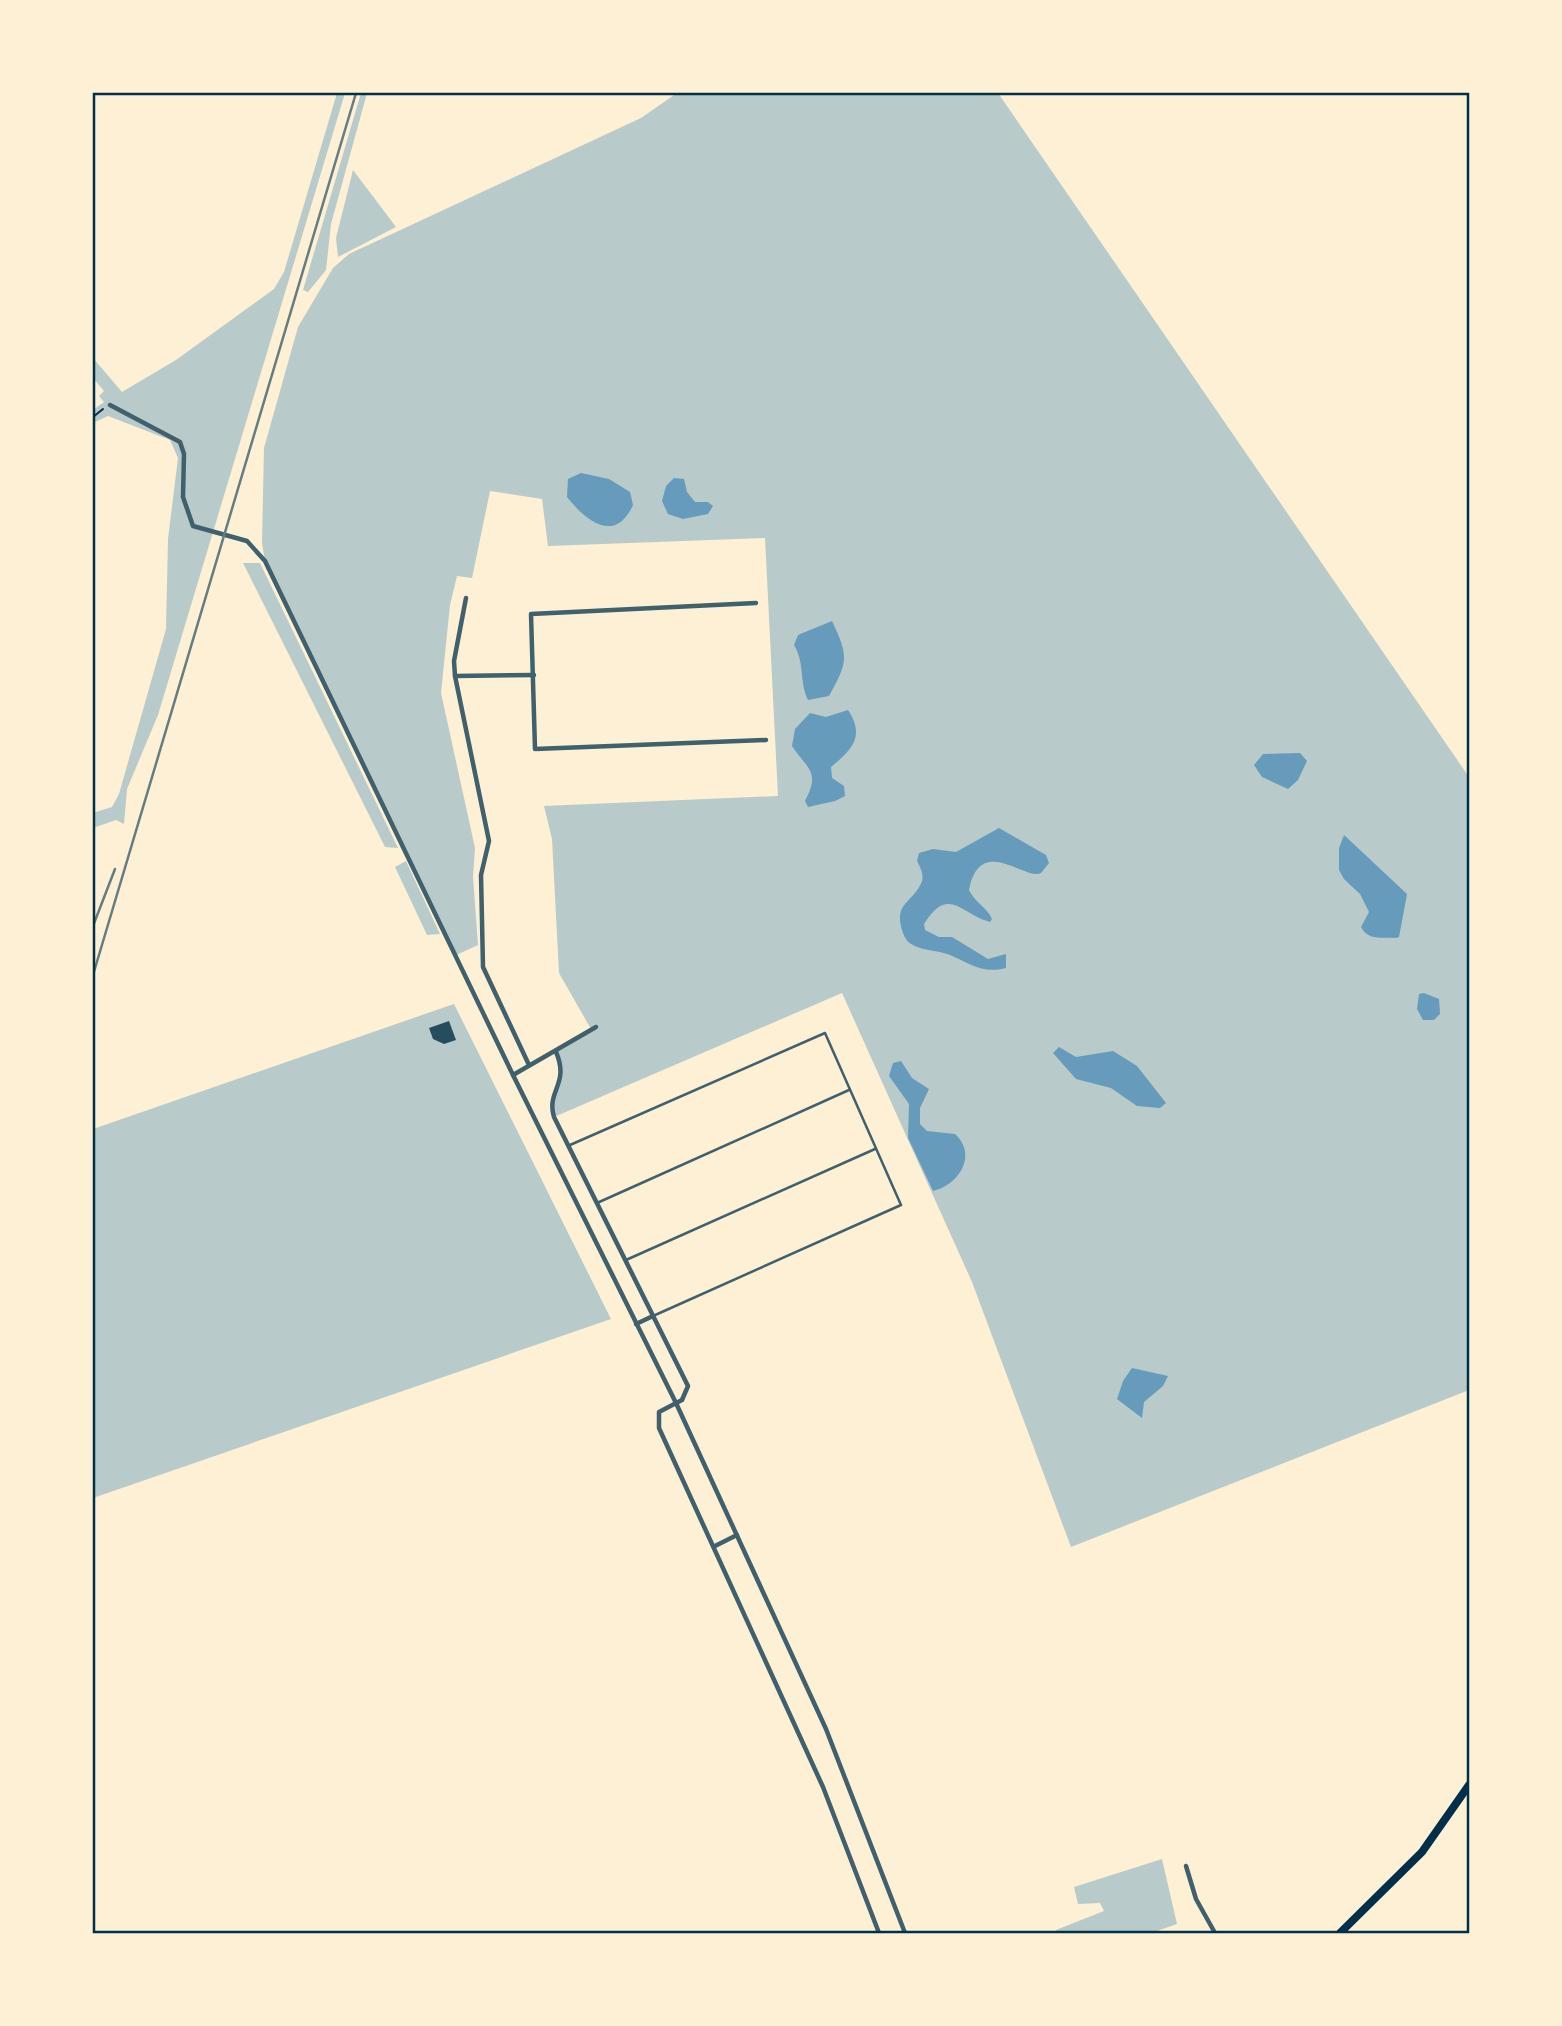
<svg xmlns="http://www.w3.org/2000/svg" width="1562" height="2026" viewBox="0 0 1562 2026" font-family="Montserrat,sans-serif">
<rect width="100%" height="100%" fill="#fdf0d5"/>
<g fill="#b9caca">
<path d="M 337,93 L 345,93 L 158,715 L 127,789 L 124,824 L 116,820 L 93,828 L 93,813 L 112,807 L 119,794 L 166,629 L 168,539 L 178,458 L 170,440 L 108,416 L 93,423 L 93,410 L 104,402 L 99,396 L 104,391 L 93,378 L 93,358 L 122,392 L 176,360 L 274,289 L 284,272 Z"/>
<path d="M 361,93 L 367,93 L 331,224 L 326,270 L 308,292 L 303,290 Z"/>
<path d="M 677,93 L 998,93 L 1469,777 L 1469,1390 L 1071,1547 L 972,1282 L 842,993 L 554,1117 L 551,1108 L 561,1081 L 556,1052 L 591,1029 L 559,973 L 552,839 L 544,806 L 778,796 L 765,538 L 548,546 L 542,499 L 490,491 L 472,578 L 457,576 L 450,605 L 441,693 L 475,848 L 473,877 L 478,945 L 454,956 L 265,561 L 262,543 L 264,448 L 298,327 L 333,268 L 349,254 L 641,118 Z"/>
<path d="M 353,170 L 396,227 L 338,257 L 336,238 Z"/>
<path d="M 243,563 L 260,563 L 398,848 L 385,847 Z"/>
<path d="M 406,861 L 440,934 L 427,935 L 395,867 Z"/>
<path d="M 454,1004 L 611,1319 L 93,1498 L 93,1129 Z"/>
<path d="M 1162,1859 L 1177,1924 L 1151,1933 L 1057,1933 L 1056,1930 L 1104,1911 L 1100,1903 L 1078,1904 L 1074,1887 Z"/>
</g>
<g fill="#669bbc">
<path d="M 581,473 L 609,479 L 630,492 L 633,505 C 615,545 585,520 567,497 L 568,479 Z"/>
<path d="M 674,478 L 684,479 L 687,492 L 695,502 L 708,502 L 713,506 L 708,514 L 683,519 L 668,514 L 662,501 L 666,486 Z"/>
<path d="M 832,621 C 849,657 848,662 829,696 L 808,700 C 799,681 805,663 794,645 L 798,635 Z"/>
<path d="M 848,710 C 866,737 851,750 831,767 L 832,778 L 844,786 L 845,796 L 835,801 L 808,807 L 805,801 C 821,771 807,769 792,746 L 795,729 L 810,713 L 826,717 Z"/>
<path d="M 1300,753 L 1307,761 L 1298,780 L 1288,789 L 1262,777 L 1254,765 L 1263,754 Z"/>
<path d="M 999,828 L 1046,855 L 1049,863 L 1041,873 C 1025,881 980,833 969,890 C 975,903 987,907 992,919 L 990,922 C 960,914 949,885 924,924 L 925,930 L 939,937 L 952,937 L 988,959 L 1006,954 L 1006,968 C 982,974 971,964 950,955 C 938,950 924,951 913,945 C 908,943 905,938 903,933 C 892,902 914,903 922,881 C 924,874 920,867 917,861 L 919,853 L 933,849 L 956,852 Z"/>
<path d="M 1344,835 L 1407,894 L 1399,937 L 1396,938 C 1382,937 1368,941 1361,927 L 1369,912 L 1360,894 L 1344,879 L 1339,870 L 1339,848 Z"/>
<path d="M 1424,993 L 1439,999 L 1440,1014 L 1434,1020 L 1423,1020 L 1417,1009 L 1419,994 Z"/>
<path d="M 1059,1047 L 1076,1057 L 1113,1051 L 1137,1066 L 1166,1103 L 1160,1108 L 1137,1106 L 1111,1088 L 1076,1079 L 1053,1053 Z"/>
<path d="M 901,1061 L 912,1078 L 929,1089 L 920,1108 L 920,1124 L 927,1131 L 955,1134 C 978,1155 959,1185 933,1191 L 908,1138 L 909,1104 L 889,1076 L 893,1063 Z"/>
<path d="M 1132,1368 L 1168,1376 L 1163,1386 L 1144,1402 L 1142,1418 L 1117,1399 L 1123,1381 Z"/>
</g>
<path fill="#264d5e" d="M 449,1021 L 456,1040 L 444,1044 L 433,1039 L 429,1028 Z"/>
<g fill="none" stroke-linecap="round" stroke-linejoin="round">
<path stroke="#003049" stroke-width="2" d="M 93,417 L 103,409"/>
<g stroke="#3f606c" stroke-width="2.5">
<path d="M 570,1145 L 825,1033 L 901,1205 L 653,1316"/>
<path d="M 597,1203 L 849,1090"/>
<path d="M 626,1260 L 875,1149"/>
</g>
<g stroke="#3f606c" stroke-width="4.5">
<path d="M 110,405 L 180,442 L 184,454 L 183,497 L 193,526 L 247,541 L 265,561 L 513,1075 L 676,1403 L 826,1729 L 905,1933"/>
<path d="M 466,598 L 454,661 L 455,676 L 489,841 L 481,875 L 483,967 L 529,1065"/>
<path d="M 756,603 L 531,614 L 535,749 L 766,740"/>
<path d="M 455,676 L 534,675"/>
<path d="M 556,1052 C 570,1084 546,1091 554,1117 L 688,1386 L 682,1400 L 659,1412 L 659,1428 L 823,1787 L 879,1933"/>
<path d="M 513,1075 L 596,1027"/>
<path d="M 636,1324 L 653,1316"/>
<path d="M 715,1546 L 737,1535"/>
<path d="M 1186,1866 L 1196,1899 L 1215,1933"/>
</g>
<path stroke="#003049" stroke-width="8" d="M 1340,1933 L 1422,1852 L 1469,1785"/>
<g stroke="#657d81" stroke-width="2.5">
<path d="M 93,926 L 115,869"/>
<path d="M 93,975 L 356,93"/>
</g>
</g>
<rect width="1562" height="2026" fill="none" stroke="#fdf0d5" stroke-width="189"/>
<rect x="94" y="94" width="1374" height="1838" fill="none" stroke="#003049" stroke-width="2.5"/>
</svg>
